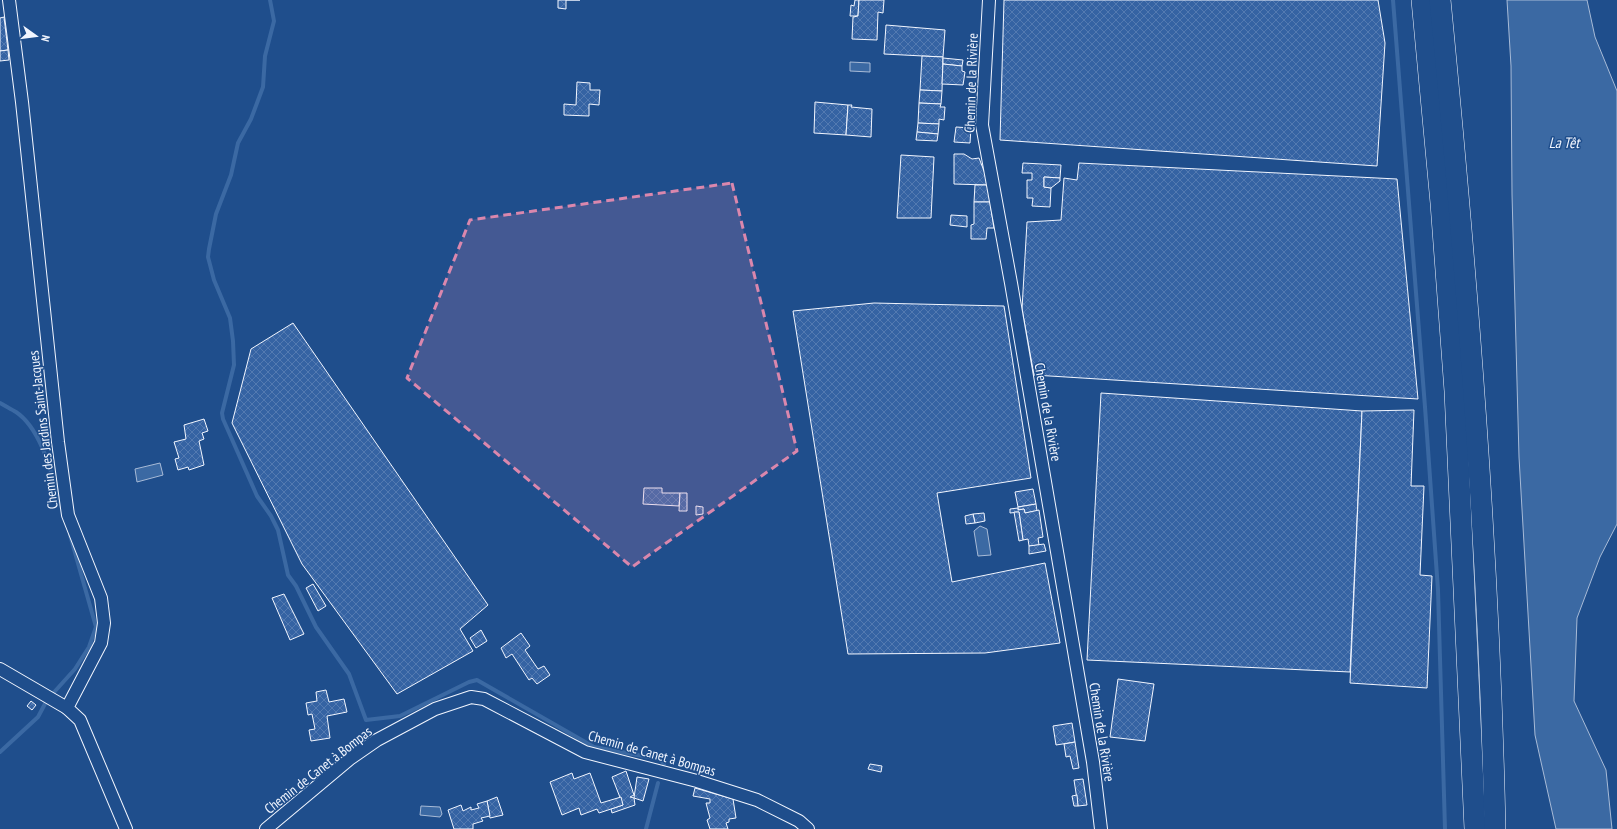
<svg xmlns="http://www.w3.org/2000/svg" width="1617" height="829" viewBox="0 0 1617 829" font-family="'PT Sans Narrow',sans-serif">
<defs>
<pattern id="building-cross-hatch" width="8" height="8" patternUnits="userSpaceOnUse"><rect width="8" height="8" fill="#3563a3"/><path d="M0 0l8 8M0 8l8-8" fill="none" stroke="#537ab1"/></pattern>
</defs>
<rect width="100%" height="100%" fill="#1f4e8c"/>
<g fill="#3b69a3" stroke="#a8bbd7">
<path d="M 1507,0 L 1587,0 L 1595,37 L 1617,91 L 1617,524 L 1600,557 L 1577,618 L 1574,701 L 1606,770 L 1612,829 L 1556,829 L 1535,735 L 1519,457 L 1512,194 L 1511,66 Z"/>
<path d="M 850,62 L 870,63 L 870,72 L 850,71 Z"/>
<path d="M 160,463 L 163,475 L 137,482 L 135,469 Z"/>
<path d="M 980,526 L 987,529 L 991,555 L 978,556 L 974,531 Z"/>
<path d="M 421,806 L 440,807 L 442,814 L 440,817 L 420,815 Z"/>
</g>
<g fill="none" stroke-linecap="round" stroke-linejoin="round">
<g stroke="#3b69a3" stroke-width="4">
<path d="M 270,0 L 274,21 L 265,56 L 263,87 L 251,119 L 238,143 L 231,175 L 216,214 L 209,249 L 208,257 L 214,280 L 230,318 L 233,341 L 234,365 L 222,413 L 223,419 L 257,496 L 271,516 L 278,530 L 288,575 L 296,586 L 316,627 L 349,674 L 366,720 L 400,716 L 469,682 L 477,680 L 594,747 L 660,759 L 664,764"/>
<path d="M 1393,0 L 1425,407 L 1438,590 L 1445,829"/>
<path d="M 0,403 C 5,406 11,409 16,412 C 43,430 53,480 62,509"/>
<path d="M 0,752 L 38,717 L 47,700 L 75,669 L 89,647 L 96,627 L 70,535"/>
<path d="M 646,829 L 658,783"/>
</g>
</g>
<g fill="url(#building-cross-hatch)" stroke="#f2f6ff">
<path d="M 558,0 L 580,0 L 566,0 L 566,9 L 558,8 Z"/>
<path d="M 855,0 L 859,0 L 858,16 L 850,16 L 851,5 L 854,6 Z"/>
<path d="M 859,0 L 884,0 L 883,13 L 878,12 L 877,40 L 852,39 L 853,17 L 858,16 Z"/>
<path d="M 1004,0 L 1378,0 L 1385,43 L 1377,166 L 1000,140 Z"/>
<path d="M 4,17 L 8,50 L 0,51 L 0,18 Z"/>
<path d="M 886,25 L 945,30 L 943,57 L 884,54 Z"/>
<path d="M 8,50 L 9,60 L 0,61 L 0,51 Z"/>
<path d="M 922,56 L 943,57 L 942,91 L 920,90 Z"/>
<path d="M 943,58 L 963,60 L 962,66 L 943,64 Z"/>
<path d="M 943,64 L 962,66 L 962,71 L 965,72 L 963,85 L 942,84 Z"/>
<path d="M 577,82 L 590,83 L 590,90 L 600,90 L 599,105 L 589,104 L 589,116 L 564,115 L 564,104 L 576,105 Z"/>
<path d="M 920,90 L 942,91 L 941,104 L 919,103 Z"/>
<path d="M 815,102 L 848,105 L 846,135 L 814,133 Z"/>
<path d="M 919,103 L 941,104 L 940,107 L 945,107 L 944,120 L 939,119 L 939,124 L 918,123 Z"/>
<path d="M 848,105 L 852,105 L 851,107 L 872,109 L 871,137 L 846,135 Z"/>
<path d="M 918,123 L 939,124 L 938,134 L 917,132 Z"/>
<path d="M 956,127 L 971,128 L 970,143 L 954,142 Z"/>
<path d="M 917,132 L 938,134 L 937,141 L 916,140 Z"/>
<path d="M 954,154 L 964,154 L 972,159 L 979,158 L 986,176 L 987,185 L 954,184 Z"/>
<path d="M 901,155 L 934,157 L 931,218 L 897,218 Z"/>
<path d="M 1023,163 L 1061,165 L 1060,178 L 1044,177 L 1044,187 L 1051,188 L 1050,207 L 1032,206 L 1033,198 L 1027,198 L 1027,180 L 1032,180 L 1032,173 L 1022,173 Z"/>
<path d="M 1079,163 L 1397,179 L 1418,399 L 1034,375 L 1022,309 L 1027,222 L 1061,220 L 1064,178 L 1077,180 Z"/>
<path d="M 1044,177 L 1060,178 L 1060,181 L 1051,188 L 1044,187 Z"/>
<path d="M 975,185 L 987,185 L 990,202 L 974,202 Z"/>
<path d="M 974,202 L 990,202 L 994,228 L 987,228 L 986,239 L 971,239 L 971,225 L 974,224 Z"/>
<path d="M 951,215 L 967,216 L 967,227 L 950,225 Z"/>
<path d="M 874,303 L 1004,306 L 1031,478 L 937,493 L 952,582 L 1045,563 L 1060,643 L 985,653 L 848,654 L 793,311 Z"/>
<path d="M 293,323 L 488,605 L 460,629 L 473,651 L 397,694 L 302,564 L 232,423 L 251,349 Z"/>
<path d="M 1101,393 L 1362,411 L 1350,672 L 1087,660 Z"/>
<path d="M 1414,410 L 1411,486 L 1424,486 L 1420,575 L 1432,576 L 1427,688 L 1350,683 L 1362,411 Z"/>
<path d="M 204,419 L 208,431 L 202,433 L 204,439 L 199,441 L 204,465 L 189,470 L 188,467 L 178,470 L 175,459 L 179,458 L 174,442 L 186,439 L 184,425 Z"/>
<path d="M 644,488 L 662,488 L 662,493 L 680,493 L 679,506 L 643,504 Z"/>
<path d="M 1033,489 L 1036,504 L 1018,507 L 1015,492 Z"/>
<path d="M 680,493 L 687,493 L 687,511 L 679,511 Z"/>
<path d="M 1036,504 L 1037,511 L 1025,513 L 1024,509 L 1018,510 L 1018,507 Z"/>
<path d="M 696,506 L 703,507 L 703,514 L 696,515 Z"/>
<path d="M 1018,508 L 1018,510 L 1024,509 L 1025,513 L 1039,510 L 1043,537 L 1038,538 L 1039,545 L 1029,546 L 1028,539 L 1023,540 L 1019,512 L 1010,513 L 1010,509 Z"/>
<path d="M 1014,512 L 1019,512 L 1023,540 L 1019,541 Z"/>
<path d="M 984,513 L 985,521 L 975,523 L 973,514 Z"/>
<path d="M 973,514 L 975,523 L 966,524 L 965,516 Z"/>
<path d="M 1044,544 L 1046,551 L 1029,554 L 1029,546 Z"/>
<path d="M 313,584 L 326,606 L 318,611 L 306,588 Z"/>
<path d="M 284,594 L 304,634 L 290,640 L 272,598 Z"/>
<path d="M 481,630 L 487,641 L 476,648 L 470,638 Z"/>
<path d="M 521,633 L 530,646 L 525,650 L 538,669 L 544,666 L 550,675 L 537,684 L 532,678 L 529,680 L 512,654 L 506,658 L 501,648 Z"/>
<path d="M 1118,679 L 1154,684 L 1145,741 L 1110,737 Z"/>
<path d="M 326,690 L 329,702 L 344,699 L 347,712 L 327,716 L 330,738 L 311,741 L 309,730 L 315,729 L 312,714 L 308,715 L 306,703 L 317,701 L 316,692 Z"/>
<path d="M 31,701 L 36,705 L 32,710 L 27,706 Z"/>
<path d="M 1072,723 L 1075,742 L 1056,745 L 1053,726 Z"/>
<path d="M 1075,742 L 1079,768 L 1073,769 L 1070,756 L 1066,757 L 1064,744 Z"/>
<path d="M 870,764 L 882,766 L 881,772 L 868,769 Z"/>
<path d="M 626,771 L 634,795 L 630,797 L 634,798 L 635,805 L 612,813 L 611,809 L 623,805 L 612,777 Z"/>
<path d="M 572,773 L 574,779 L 590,773 L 601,803 L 621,797 L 623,805 L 599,813 L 597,809 L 581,815 L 579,808 L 562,815 L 550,782 Z"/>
<path d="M 637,777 L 649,779 L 643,801 L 634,798 Z"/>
<path d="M 1083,779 L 1087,805 L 1078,806 L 1074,780 Z"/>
<path d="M 695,788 L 733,799 L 736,818 L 729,819 L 729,822 L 726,823 L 728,829 L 710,829 L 707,820 L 710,818 L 706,803 L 710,803 L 710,799 L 693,796 Z"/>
<path d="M 1077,795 L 1078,806 L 1074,806 L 1072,796 Z"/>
<path d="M 497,797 L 503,815 L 490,818 L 487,801 Z"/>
<path d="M 487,801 L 490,816 L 481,818 L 483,821 L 473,824 L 473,829 L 454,829 L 448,810 L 461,805 L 463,811 L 471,807 L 471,810 L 479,808 L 477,804 Z"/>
</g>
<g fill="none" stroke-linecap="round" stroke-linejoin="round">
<g stroke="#f2f6ff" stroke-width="14">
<g id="minor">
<path d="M 9,0 L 22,102 L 58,442 L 68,515 L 101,598 L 104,623 L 101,643 L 67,708 L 80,720 L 126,829"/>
<path d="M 989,0 L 982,125 L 1011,283 L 1093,762 L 1101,829"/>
<path d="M 0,669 L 67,708"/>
<path d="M 266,829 L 351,758 L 377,740 L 435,709 L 471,697 L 484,699 L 585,752 L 697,781 L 757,800 L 799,821 L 808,829"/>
</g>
</g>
<g stroke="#f2f6ff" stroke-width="22">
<g id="trunk">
<path d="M 1422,0 L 1441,203 L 1455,391 L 1475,829"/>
<path d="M 1440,0 C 1467,276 1489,552 1495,829"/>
</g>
</g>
<use href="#minor" stroke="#1f4e8c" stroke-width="12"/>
<use href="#trunk" stroke="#1f4e8c" stroke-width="21"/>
</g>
<path fill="#da87ad" fill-opacity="0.2" stroke="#da87ad" stroke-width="3" stroke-dasharray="8 5" stroke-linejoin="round" d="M 732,183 L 797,451 L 632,567 L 407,378 L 470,220 Z"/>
<g text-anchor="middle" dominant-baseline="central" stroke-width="3" stroke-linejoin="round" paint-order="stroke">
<g font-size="14" fill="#f2f6ff" stroke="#1f4e8c">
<text transform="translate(971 83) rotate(-88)">Chemin de la Rivière</text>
<text transform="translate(1048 412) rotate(80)">Chemin de la Rivière</text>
<text transform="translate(43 430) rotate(-97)">Chemin des Jardins Saint-Jacques</text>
<text transform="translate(1102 732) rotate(81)">Chemin de la Rivière</text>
<text transform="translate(652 753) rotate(16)">Chemin de Canet à Bompas</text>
<text transform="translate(318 770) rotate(-38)">Chemin de Canet à Bompas</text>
</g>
<g font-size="15" font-style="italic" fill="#f2f6ff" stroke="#1f4e8c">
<text x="1564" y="142">La Têt</text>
</g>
</g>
<g transform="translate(36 36) rotate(104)" stroke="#1f4e8c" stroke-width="3" paint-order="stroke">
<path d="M0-3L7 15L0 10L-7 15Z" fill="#f2f6ff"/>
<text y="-6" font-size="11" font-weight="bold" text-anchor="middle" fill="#f2f6ff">N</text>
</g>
</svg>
